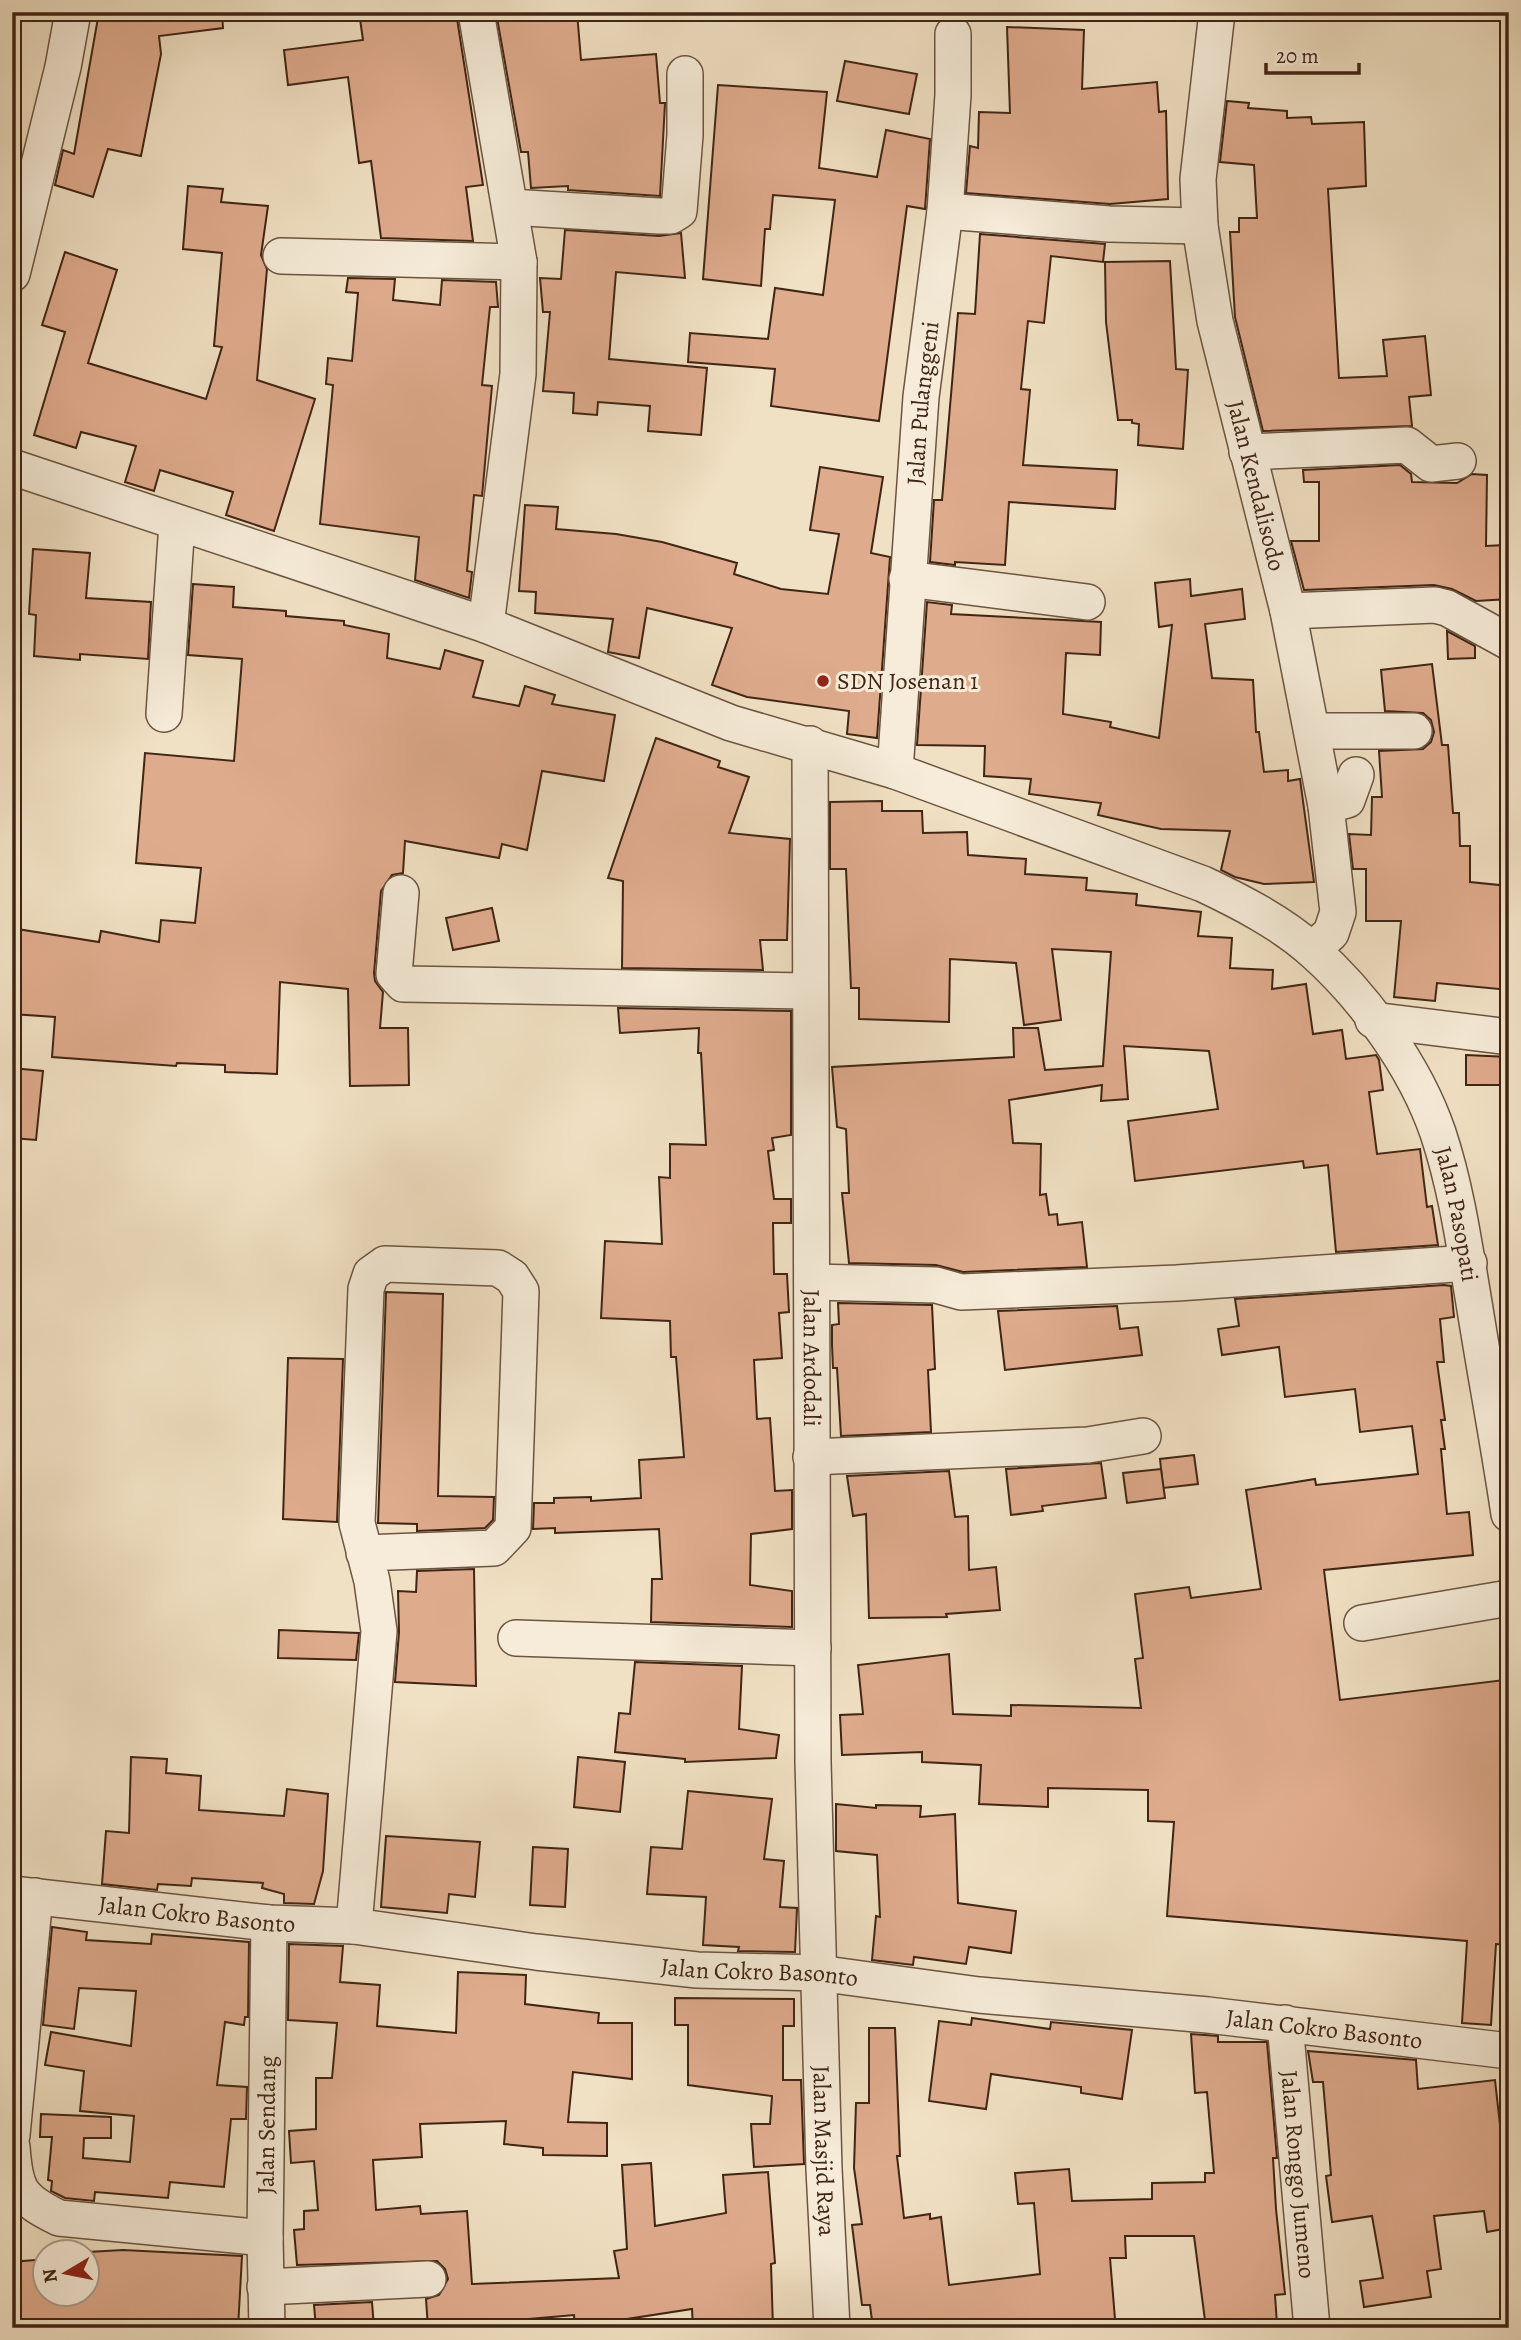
<svg xmlns="http://www.w3.org/2000/svg" width="1521" height="2340" viewBox="0 0 1521 2340" font-family="Alegreya,serif">
<rect width="100%" height="100%" fill="#f1e1c4"/>
<filter id="stains"><feTurbulence type="fractalNoise" baseFrequency=".00286" numOctaves="4"/><feColorMatrix values="0 0 0 0 .2 0 0 0 0 .09 0 0 0 0 .02 0 0 0 .5 -.17"/></filter>
<radialGradient id="worn" r=".72"><stop offset=".6" stop-color="#630" stop-opacity="0"/><stop offset="1" stop-color="#630" stop-opacity=".3"/></radialGradient>
<g fill="#dfab8d" stroke="#402514" stroke-width="2">
<path d="M 99,12 L 222,12 L 223,28 L 159,36 L 161,54 L 141,156 L 108,149 L 93,197 L 55,185 L 63,150 L 74,154 Z"/>
<path d="M 359,12 L 456,12 L 483,185 L 466,187 L 473,241 L 381,238 L 371,161 L 359,163 L 348,77 L 288,85 L 284,50 L 363,40 Z"/>
<path d="M 577,12 L 581,60 L 656,54 L 660,103 L 665,103 L 660,196 L 568,190 L 568,186 L 531,188 L 528,152 L 521,152 L 497,18 Z"/>
<path d="M 1007,27 L 1084,30 L 1082,89 L 1157,82 L 1159,112 L 1166,111 L 1168,199 L 1110,204 L 966,193 L 970,146 L 978,148 L 979,112 L 1010,113 Z"/>
<path d="M 845,61 L 917,74 L 909,114 L 837,101 Z"/>
<path d="M 718,85 L 827,92 L 819,168 L 877,177 L 886,130 L 930,139 L 925,209 L 907,206 L 879,421 L 771,406 L 775,369 L 688,362 L 690,333 L 768,339 L 775,288 L 823,295 L 835,200 L 773,195 L 770,229 L 765,229 L 761,286 L 703,279 Z"/>
<path d="M 1227,101 L 1249,103 L 1248,108 L 1287,111 L 1287,118 L 1311,117 L 1312,124 L 1364,122 L 1366,186 L 1328,189 L 1339,378 L 1387,376 L 1383,340 L 1425,336 L 1431,395 L 1409,397 L 1412,426 L 1263,431 L 1235,317 L 1230,232 L 1239,232 L 1239,218 L 1257,218 L 1254,165 L 1220,162 Z"/>
<path d="M 188,186 L 223,189 L 221,202 L 268,206 L 261,255 L 267,269 L 257,380 L 315,399 L 274,531 L 226,515 L 233,492 L 160,470 L 154,491 L 125,482 L 136,446 L 81,432 L 76,448 L 34,435 L 65,332 L 42,325 L 65,252 L 117,270 L 88,363 L 206,399 L 222,347 L 214,346 L 222,253 L 183,249 Z"/>
<path d="M 565,230 L 659,236 L 681,233 L 685,278 L 616,272 L 609,359 L 707,368 L 701,435 L 648,431 L 650,406 L 598,402 L 597,415 L 573,413 L 574,393 L 543,391 L 550,312 L 543,312 L 540,278 L 561,279 Z"/>
<path d="M 980,234 L 1105,244 L 1103,262 L 1051,256 L 1044,323 L 1028,321 L 1021,389 L 1030,390 L 1023,465 L 1117,470 L 1115,509 L 1009,502 L 1005,565 L 955,562 L 955,565 L 930,562 L 934,500 L 942,500 L 958,313 L 975,314 Z"/>
<path d="M 1170,261 L 1176,369 L 1188,370 L 1183,449 L 1138,445 L 1139,424 L 1132,423 L 1132,420 L 1118,420 L 1106,322 L 1105,262 Z"/>
<path d="M 348,278 L 395,279 L 393,300 L 440,305 L 442,280 L 496,282 L 498,307 L 490,307 L 482,385 L 492,386 L 482,496 L 474,495 L 467,571 L 472,572 L 469,598 L 415,580 L 419,537 L 320,524 L 333,385 L 326,384 L 328,358 L 352,361 L 358,293 L 346,292 Z"/>
<path d="M 1400,465 L 1411,474 L 1412,482 L 1457,483 L 1472,474 L 1487,475 L 1486,546 L 1504,545 L 1505,552 L 1509,552 L 1509,599 L 1476,601 L 1452,589 L 1434,585 L 1304,590 L 1291,541 L 1319,541 L 1319,482 L 1304,482 L 1303,470 Z"/>
<path d="M 820,467 L 883,477 L 871,553 L 890,557 L 877,738 L 847,734 L 849,711 L 747,697 L 712,685 L 732,628 L 647,608 L 639,658 L 608,652 L 613,619 L 535,613 L 536,592 L 519,591 L 525,505 L 558,507 L 556,529 L 616,534 L 662,542 L 737,563 L 734,574 L 781,589 L 828,594 L 839,534 L 810,530 Z"/>
<path d="M 33,549 L 90,553 L 86,598 L 151,602 L 148,659 L 80,654 L 80,660 L 34,656 L 36,615 L 29,614 Z"/>
<path d="M 1190,579 L 1191,596 L 1242,589 L 1245,619 L 1205,624 L 1212,678 L 1253,680 L 1256,732 L 1259,732 L 1264,772 L 1288,770 L 1288,781 L 1300,779 L 1314,882 L 1264,884 L 1235,877 L 1221,870 L 1230,831 L 1161,829 L 1098,815 L 1101,803 L 1029,794 L 1031,779 L 984,776 L 985,746 L 917,745 L 927,602 L 952,605 L 951,614 L 1101,622 L 1100,655 L 1066,653 L 1063,714 L 1111,722 L 1110,727 L 1159,738 L 1172,625 L 1159,627 L 1155,583 Z"/>
<path d="M 193,584 L 234,587 L 233,607 L 286,611 L 286,616 L 344,621 L 344,625 L 389,634 L 387,658 L 440,669 L 445,650 L 483,661 L 473,697 L 519,706 L 525,686 L 555,695 L 552,704 L 615,715 L 604,781 L 542,771 L 527,850 L 502,844 L 499,858 L 405,841 L 403,873 L 392,875 L 381,891 L 374,973 L 375,981 L 383,992 L 380,1028 L 408,1028 L 409,1085 L 350,1086 L 348,989 L 280,982 L 277,1074 L 225,1072 L 225,1065 L 177,1063 L 176,1066 L 52,1057 L 55,1017 L 12,1014 L 12,961 L 17,929 L 99,942 L 101,931 L 159,942 L 161,920 L 195,923 L 201,868 L 136,863 L 145,753 L 234,761 L 242,659 L 188,655 Z"/>
<path d="M 1447,631 L 1475,646 L 1475,658 L 1448,659 Z"/>
<path d="M 1432,664 L 1442,745 L 1448,745 L 1453,813 L 1459,813 L 1460,846 L 1470,846 L 1470,882 L 1509,886 L 1509,990 L 1437,983 L 1435,1001 L 1394,997 L 1401,921 L 1366,921 L 1366,869 L 1353,869 L 1349,834 L 1371,835 L 1372,797 L 1382,797 L 1379,751 L 1423,749 L 1431,742 L 1434,732 L 1431,720 L 1423,713 L 1385,711 L 1381,670 Z"/>
<path d="M 656,738 L 720,761 L 718,767 L 749,777 L 729,833 L 790,839 L 787,940 L 760,940 L 763,970 L 622,968 L 623,881 L 608,878 Z"/>
<path d="M 882,801 L 882,811 L 922,811 L 923,833 L 967,832 L 968,855 L 1026,859 L 1025,874 L 1087,878 L 1086,890 L 1137,894 L 1136,905 L 1201,912 L 1198,936 L 1232,938 L 1230,968 L 1273,970 L 1272,989 L 1306,984 L 1313,1034 L 1342,1030 L 1346,1059 L 1376,1055 L 1379,1060 L 1383,1090 L 1369,1092 L 1377,1154 L 1420,1149 L 1427,1207 L 1432,1206 L 1438,1245 L 1336,1252 L 1328,1165 L 1304,1168 L 1303,1161 L 1135,1181 L 1128,1121 L 1218,1109 L 1209,1051 L 1124,1046 L 1128,1099 L 1101,1101 L 1102,1085 L 1009,1100 L 1013,1143 L 1041,1144 L 1040,1195 L 1046,1194 L 1049,1215 L 1057,1214 L 1058,1225 L 1082,1222 L 1087,1267 L 963,1272 L 936,1265 L 849,1263 L 842,1193 L 849,1193 L 846,1129 L 837,1127 L 832,1067 L 1014,1057 L 1013,1028 L 1038,1028 L 1045,1070 L 1103,1066 L 1111,952 L 1052,949 L 1061,1020 L 1024,1025 L 1016,963 L 950,959 L 949,1022 L 859,1019 L 859,988 L 851,988 L 846,869 L 830,869 L 830,802 Z"/>
<path d="M 492,908 L 499,941 L 453,950 L 446,918 Z"/>
<path d="M 618,1008 L 791,1011 L 791,1135 L 772,1138 L 774,1150 L 768,1151 L 774,1199 L 791,1199 L 791,1223 L 773,1223 L 774,1274 L 787,1274 L 789,1312 L 779,1313 L 782,1358 L 754,1360 L 757,1419 L 770,1418 L 775,1491 L 792,1490 L 792,1529 L 751,1534 L 750,1585 L 792,1591 L 792,1627 L 651,1622 L 652,1579 L 662,1579 L 659,1529 L 555,1533 L 555,1528 L 533,1529 L 534,1503 L 554,1503 L 554,1498 L 591,1497 L 591,1501 L 641,1498 L 639,1460 L 684,1457 L 676,1357 L 671,1357 L 670,1321 L 601,1318 L 605,1241 L 662,1244 L 659,1177 L 670,1178 L 670,1144 L 706,1145 L 701,1053 L 698,1053 L 699,1028 L 620,1033 Z"/>
<path d="M 1466,1055 L 1509,1057 L 1509,1085 L 1466,1085 Z"/>
<path d="M 12,1068 L 43,1071 L 36,1140 L 12,1138 Z"/>
<path d="M 1444,1285 L 1451,1286 L 1454,1317 L 1440,1319 L 1444,1362 L 1437,1362 L 1445,1420 L 1441,1420 L 1445,1449 L 1441,1449 L 1447,1514 L 1469,1512 L 1473,1555 L 1324,1570 L 1340,1700 L 1504,1680 L 1509,1719 L 1509,1945 L 1496,1944 L 1491,2025 L 1462,2023 L 1467,1941 L 1167,1916 L 1174,1822 L 1148,1821 L 1148,1790 L 1048,1788 L 1048,1807 L 979,1804 L 981,1765 L 922,1762 L 922,1752 L 842,1755 L 840,1715 L 863,1714 L 858,1665 L 949,1654 L 953,1714 L 1011,1716 L 1011,1705 L 1141,1708 L 1135,1659 L 1143,1658 L 1135,1594 L 1189,1587 L 1191,1598 L 1261,1589 L 1246,1490 L 1315,1479 L 1316,1485 L 1418,1474 L 1412,1426 L 1360,1432 L 1355,1389 L 1285,1397 L 1279,1347 L 1222,1355 L 1218,1329 L 1239,1326 L 1235,1299 Z"/>
<path d="M 386,1292 L 443,1294 L 438,1496 L 494,1497 L 493,1520 L 485,1528 L 417,1531 L 417,1524 L 378,1523 Z"/>
<path d="M 838,1303 L 932,1305 L 935,1369 L 928,1370 L 931,1432 L 841,1436 L 837,1368 L 833,1368 L 832,1345 L 832,1325 L 839,1324 Z"/>
<path d="M 1117,1306 L 1120,1329 L 1138,1327 L 1142,1355 L 1005,1370 L 998,1311 Z"/>
<path d="M 288,1358 L 343,1359 L 337,1522 L 283,1519 Z"/>
<path d="M 1194,1455 L 1198,1484 L 1163,1488 L 1160,1459 Z"/>
<path d="M 1101,1463 L 1106,1498 L 1042,1506 L 1043,1511 L 1011,1515 L 1006,1469 Z"/>
<path d="M 1161,1469 L 1165,1498 L 1127,1503 L 1123,1473 Z"/>
<path d="M 949,1471 L 955,1517 L 968,1516 L 969,1570 L 996,1567 L 1000,1610 L 946,1614 L 947,1617 L 869,1618 L 866,1514 L 853,1516 L 847,1476 Z"/>
<path d="M 474,1569 L 476,1686 L 395,1682 L 399,1632 L 398,1591 L 416,1592 L 417,1571 Z"/>
<path d="M 279,1630 L 359,1633 L 356,1660 L 278,1658 Z"/>
<path d="M 635,1662 L 742,1666 L 739,1729 L 779,1735 L 776,1758 L 685,1762 L 685,1759 L 615,1752 L 619,1713 L 630,1714 Z"/>
<path d="M 131,1757 L 167,1759 L 166,1773 L 201,1776 L 199,1810 L 284,1816 L 287,1789 L 328,1794 L 323,1871 L 314,1904 L 284,1903 L 284,1894 L 262,1888 L 263,1883 L 192,1878 L 191,1886 L 158,1884 L 157,1890 L 102,1884 L 106,1831 L 129,1833 Z"/>
<path d="M 578,1757 L 625,1762 L 620,1812 L 574,1807 Z"/>
<path d="M 688,1791 L 772,1799 L 764,1859 L 784,1861 L 780,1907 L 797,1908 L 795,1952 L 738,1951 L 739,1947 L 703,1945 L 706,1897 L 647,1894 L 651,1847 L 682,1849 Z"/>
<path d="M 836,1804 L 876,1808 L 876,1805 L 921,1806 L 920,1817 L 955,1814 L 958,1903 L 1016,1911 L 1011,1953 L 969,1947 L 966,1964 L 914,1957 L 913,1965 L 872,1960 L 876,1916 L 880,1917 L 877,1855 L 836,1851 Z"/>
<path d="M 386,1836 L 480,1842 L 475,1897 L 449,1894 L 447,1913 L 381,1907 Z"/>
<path d="M 533,1847 L 568,1849 L 565,1907 L 530,1905 Z"/>
<path d="M 52,1927 L 87,1932 L 86,1940 L 151,1944 L 152,1934 L 249,1942 L 248,2017 L 245,2017 L 244,2025 L 225,2022 L 217,2085 L 247,2087 L 246,2119 L 231,2119 L 224,2187 L 170,2182 L 168,2198 L 95,2192 L 94,2201 L 65,2198 L 51,2191 L 52,2181 L 48,2180 L 52,2137 L 40,2137 L 41,2114 L 111,2117 L 111,2138 L 84,2138 L 83,2158 L 130,2162 L 134,2116 L 80,2111 L 84,2071 L 45,2065 L 51,2032 L 131,2046 L 136,1991 L 79,1988 L 74,2029 L 43,2025 Z"/>
<path d="M 289,1944 L 343,1946 L 340,1982 L 380,1985 L 377,2026 L 456,2033 L 458,1972 L 526,1975 L 525,2004 L 599,2013 L 598,2023 L 632,2023 L 632,2079 L 573,2072 L 568,2122 L 607,2123 L 607,2156 L 543,2155 L 543,2148 L 504,2144 L 506,2121 L 420,2124 L 422,2157 L 373,2160 L 376,2210 L 420,2206 L 421,2214 L 467,2211 L 472,2284 L 619,2278 L 614,2251 L 627,2249 L 622,2165 L 651,2163 L 655,2226 L 726,2213 L 723,2175 L 768,2172 L 775,2263 L 771,2264 L 773,2328 L 693,2328 L 692,2309 L 575,2327 L 574,2315 L 428,2328 L 426,2299 L 439,2295 L 448,2279 L 445,2269 L 437,2261 L 297,2265 L 294,2230 L 304,2229 L 304,2211 L 318,2210 L 314,2161 L 291,2163 L 289,2131 L 316,2129 L 316,2078 L 332,2078 L 337,2023 L 288,2020 Z"/>
<path d="M 675,1998 L 794,1999 L 794,2026 L 783,2026 L 783,2080 L 801,2080 L 804,2164 L 754,2167 L 751,2124 L 770,2124 L 772,2096 L 688,2085 L 688,2025 L 675,2025 Z"/>
<path d="M 972,2018 L 1050,2029 L 1051,2022 L 1132,2030 L 1122,2099 L 1081,2093 L 1081,2087 L 991,2074 L 986,2109 L 929,2101 L 939,2021 L 971,2025 Z"/>
<path d="M 869,2028 L 895,2028 L 900,2156 L 897,2156 L 904,2218 L 930,2214 L 930,2219 L 941,2217 L 949,2285 L 1040,2274 L 1034,2203 L 1018,2204 L 1015,2173 L 1069,2169 L 1072,2201 L 1152,2199 L 1152,2183 L 1205,2182 L 1205,2173 L 1214,2173 L 1207,2092 L 1195,2093 L 1191,2034 L 1218,2036 L 1218,2042 L 1267,2042 L 1277,2158 L 1273,2158 L 1276,2209 L 1285,2294 L 1275,2295 L 1277,2324 L 1206,2328 L 1194,2236 L 1125,2236 L 1126,2258 L 1110,2258 L 1115,2319 L 1042,2325 L 1041,2319 L 976,2328 L 873,2328 L 870,2305 L 862,2305 L 852,2225 L 862,2224 L 854,2168 L 856,2103 L 869,2103 Z"/>
<path d="M 1308,2051 L 1416,2060 L 1418,2089 L 1495,2080 L 1503,2152 L 1509,2151 L 1509,2228 L 1487,2232 L 1484,2211 L 1434,2216 L 1441,2269 L 1427,2271 L 1431,2297 L 1364,2307 L 1360,2281 L 1383,2278 L 1372,2216 L 1332,2222 L 1326,2176 L 1331,2175 L 1323,2082 L 1313,2082 Z"/>
<path d="M 123,2250 L 242,2256 L 238,2328 L 149,2328 L 148,2321 L 96,2328 L 12,2328 L 12,2262 L 46,2259 L 46,2294 L 88,2294 L 88,2252 Z"/>
<path d="M 372,2302 L 374,2328 L 316,2328 L 314,2305 Z"/>
</g>
<g fill="none" stroke-linecap="round" stroke-linejoin="round">
<g stroke="#6c5440" stroke-width="38">
<g id="minor">
<path d="M 476,12 L 519,262 L 518,374 L 486,625"/>
<path id="s1" d="M 1217,12 L 1198,179 L 1200,226 L 1215,321 L 1288,611 L 1326,806 L 1338,912 L 1331,933 L 1312,950"/>
<path d="M 510,207 L 659,216 L 671,216 L 679,211 L 685,135 L 685,74"/>
<path d="M 945,211 L 1109,224 L 1200,226"/>
<path d="M 281,256 L 519,262"/>
<path d="M 12,274 L 63,67 L 73,12"/>
<path d="M 1247,452 L 1407,445 L 1431,464 L 1458,461"/>
<path id="s2" d="M 12,467 L 486,625 L 731,723 L 895,771 L 1203,884 C 1241,902 1280,922 1312,950 C 1364,996 1415,1066 1438,1133 C 1457,1190 1465,1250 1475,1309 C 1486,1378 1499,1446 1509,1514"/>
<path d="M 907,579 L 1087,602"/>
<path d="M 1288,611 L 1435,605 L 1447,608 L 1509,642"/>
<path d="M 164,714 L 177,523"/>
<path d="M 1314,731 L 1414,731"/>
<path id="s3" d="M 810,744 L 813,1762 L 824,2169 L 832,2328"/>
<path id="s4" d="M 895,771 L 921,397 L 945,211 L 953,95 L 953,34"/>
<path d="M 1326,806 L 1347,800 L 1356,775"/>
<path d="M 401,893 L 394,974 L 403,984 L 808,991"/>
<path d="M 1373,1020 L 1509,1037"/>
<path d="M 812,1282 L 936,1285 L 961,1292 L 1177,1283 L 1469,1263"/>
<path d="M 811,1457 L 1088,1445 L 1143,1436"/>
<path d="M 1362,1623 L 1509,1598"/>
<path d="M 516,1638 L 813,1648"/>
<path id="s5" d="M 12,1894 L 269,1923 L 354,1926 L 536,1952 L 697,1970 L 818,1973 L 979,1995 L 1208,2015 L 1509,2051"/>
<path d="M 354,1926 L 379,1631 L 372,1581 L 357,1523 L 366,1289 L 371,1274 L 385,1264 L 498,1268 L 512,1277 L 521,1291 L 513,1528 L 494,1548 L 364,1553"/>
<path id="s6" d="M 1285,2023 L 1312,2328"/>
<path d="M 12,2135 L 35,1896"/>
<path d="M 12,2147 C 15,2190 20,2199 59,2218 L 265,2238"/>
<path d="M 265,2287 L 428,2279"/>
<path id="s7" d="M 267,2328 L 265,2238 L 269,1923"/>
</g>
</g>
<use href="#minor" stroke="#f6ecd9" stroke-width="35"/>
</g>
<circle fill="#8f2418" stroke="#f6ecd9" stroke-width="2.5" cx="823" cy="681" r="7"/>
<g text-anchor="middle" dominant-baseline="central" stroke-width="6" stroke-linejoin="round" paint-order="stroke">
<g font-size="24" fill="#402514" stroke="#f6ecd9">
<text stroke="none"><textPath href="#s4" startOffset="369">Jalan Pulanggeni</textPath></text>
<text stroke="none"><textPath href="#s1" startOffset="481">Jalan Kendalisodo</textPath></text>
<text stroke="none"><textPath href="#s2" startOffset="1698">Jalan Pasopati</textPath></text>
<text stroke="none"><textPath href="#s3" startOffset="614">Jalan Ardodali</textPath></text>
<text stroke="none"><textPath href="#s5" startOffset="186">Jalan Cokro Basonto</textPath></text>
<text stroke="none"><textPath href="#s5" startOffset="752">Jalan Cokro Basonto</textPath></text>
<text stroke="none"><textPath href="#s5" startOffset="1320">Jalan Cokro Basonto</textPath></text>
<text stroke="none"><textPath href="#s7" startOffset="203">Jalan Sendang</textPath></text>
<text stroke="none"><textPath href="#s3" startOffset="1407">Jalan Masjid Raya</textPath></text>
<text stroke="none"><textPath href="#s6" startOffset="152">Jalan Ronggo Jumeno</textPath></text>
</g>
<g font-size="24" fill="#402514" stroke="#f6ecd9" text-anchor="start">
<text x="837" y="681">SDN Josenan 1</text>
</g>
</g>
<rect width="1521" height="2340" fill="none" stroke="#f1e1c4" stroke-width="42"/>
<rect x="14" y="14" width="1493" height="2312" fill="none" stroke="#402514" stroke-width="3.5"/>
<rect x="21" y="21" width="1479" height="2298" fill="none" stroke="#402514" stroke-width="2"/>
<g transform="translate(66 2273) rotate(260)"><circle r="33" fill="#f6ecd9" stroke="#ad9c8a" stroke-width="2"/>
<path d="M0-5L12 26L0 18L-12 26Z" fill="#8f2418"/>
<text y="-10" font-size="19" font-weight="bold" text-anchor="middle" fill="#402514">N</text>
</g>
<path d="M1266 63v10h93v-10" fill="none" stroke="#402514" stroke-width="3.5"/>
<text x="1276" y="63" font-size="21" fill="#402514" stroke="#f6ecd9" stroke-width="5" paint-order="stroke">20 m</text>
<rect width="100%" height="100%" filter="url(#stains)"/>
<rect width="100%" height="100%" fill="url(#worn)"/>
</svg>
